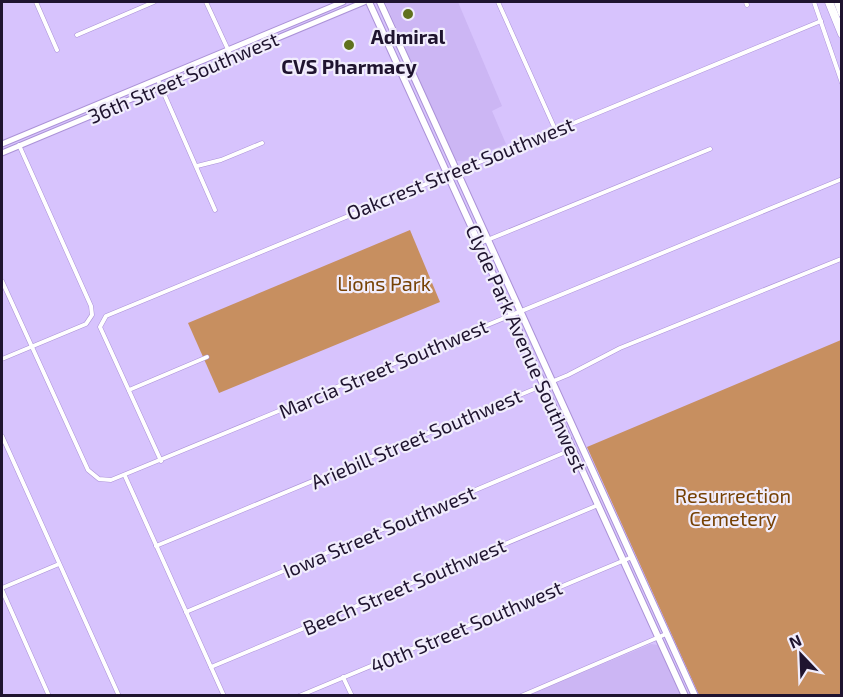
<svg xmlns="http://www.w3.org/2000/svg" width="843" height="697" viewBox="0 0 843 697" font-family="'Exo 2',sans-serif">
<rect width="100%" height="100%" fill="#d7c3fd"/>
<g fill="#ccb6f4">
<path d="M 385,2 L 458,2 L 502,106 L 492,111 L 506,144 L 464,161 L 455,161 Z"/>
<path d="M 651,644 L 658,645 L 681,695 L 528,695 Z"/>
</g>
<g fill="#c78f60">
<path d="M 410,230 L 440,302 L 219,393 L 188,323 Z"/>
<path d="M 841,340 L 841,695 L 699,695 L 587,447 Z"/>
</g>
<g fill="none" stroke-linecap="round" stroke-linejoin="round">
<g stroke="#ab92d7" stroke-width="5">
<g id="minor">
<path d="M 36,2 L 57,50"/>
<path d="M 206,2 L 231,56"/>
<path d="M 498,2 L 555,129"/>
<path d="M 746,2 L 747,5"/>
<path d="M 814,2 L 842,83"/>
<path d="M 77,35 L 154,2"/>
<path d="M 158,80 L 215,210"/>
<path d="M 197,166 L 221,160 L 262,143"/>
<path d="M 480,243 L 710,149"/>
<path d="M 2,281 L 88,470 L 99,479 L 111,480 L 842,179"/>
<path d="M 2,359 L 86,324 L 92,315 L 91,306 L 19,145"/>
<path d="M 129,390 L 207,357"/>
<path d="M 2,436 L 119,696"/>
<path d="M 161,461 L 100,327 L 106,316 L 821,21"/>
<path d="M 125,476 L 224,696"/>
<path d="M 156,546 L 568,375 L 620,348 L 841,259"/>
<path d="M 2,588 L 59,564"/>
<path d="M 2,590 L 49,696"/>
<path d="M 186,612 L 573,449"/>
<path d="M 211,667 L 598,505"/>
<path d="M 343,677 L 352,696"/>
<path d="M 299,696 L 632,557"/>
<path d="M 521,696 L 666,634"/>
</g>
</g>
<g stroke="#ab92d7" stroke-width="7">
<g id="tertiary">
<path d="M 2,144 L 343,2"/>
<path d="M 2,153 L 364,2"/>
</g>
</g>
<g stroke="#ab92d7" stroke-width="8">
<g id="secondary">
<path d="M 369,2 L 685,696"/>
<path d="M 380,2 L 695,696"/>
</g>
</g>
<g stroke="#ab92d7" stroke-width="9">
<g id="motorway">
<path d="M 829,2 L 842,34"/>
<path d="M 838,2 L 842,13"/>
</g>
</g>
<use href="#minor" stroke="#fff" stroke-width="4"/>
<use href="#tertiary" stroke="#fff" stroke-width="5"/>
<use href="#secondary" stroke="#fff" stroke-width="6"/>
<use href="#motorway" stroke="#fff" stroke-width="8"/>
</g>
<g fill="#60711e" stroke="#f1edfc" stroke-width="2">
<circle cx="408" cy="14" r="6"/>
<circle cx="349" cy="45" r="6"/>
</g>
<g text-anchor="middle" dominant-baseline="central" stroke-width="4.5" stroke-linejoin="round" paint-order="stroke">
<g font-size="20" font-weight="bold" fill="#1f142f" stroke="#f1edfc">
<text x="408" y="36">Admiral</text>
<text x="349" y="66">CVS Pharmacy</text>
</g>
<g font-size="20" fill="#1f142f" stroke="#f1edfc">
<text transform="translate(183 77) rotate(-23)">36th Street Southwest</text>
<text transform="translate(460 168) rotate(-22)">Oakcrest Street Southwest</text>
<text transform="translate(527 348) rotate(66)">Clyde Park Avenue Southwest</text>
<text transform="translate(383 368) rotate(-23)">Marcia Street Southwest</text>
<text transform="translate(416 438) rotate(-23)">Ariebill Street Southwest</text>
<text transform="translate(379 531) rotate(-23)">Iowa Street Southwest</text>
<text transform="translate(404 586) rotate(-23)">Beech Street Southwest</text>
<text transform="translate(466 626) rotate(-23)">40th Street Southwest</text>
</g>
<g font-size="20" fill="#764104" stroke="#f1edfc">
<text x="384" y="283">Lions Park</text>
<text x="733" y="495">Resurrection<tspan x="733" dy="23">Cemetery</tspan></text>
</g>
</g>
<rect width="843" height="697" fill="none" stroke="#1f142f" stroke-width="6"/>
<g transform="translate(801 655) rotate(337)" stroke="#f1edfc" stroke-width="4.5" paint-order="stroke">
<path d="M0-4.5L10 22L0 15L-10 22Z" fill="#1f142f"/>
<text y="-9" font-size="16" font-weight="bold" text-anchor="middle" fill="#1f142f">N</text>
</g>
</svg>
